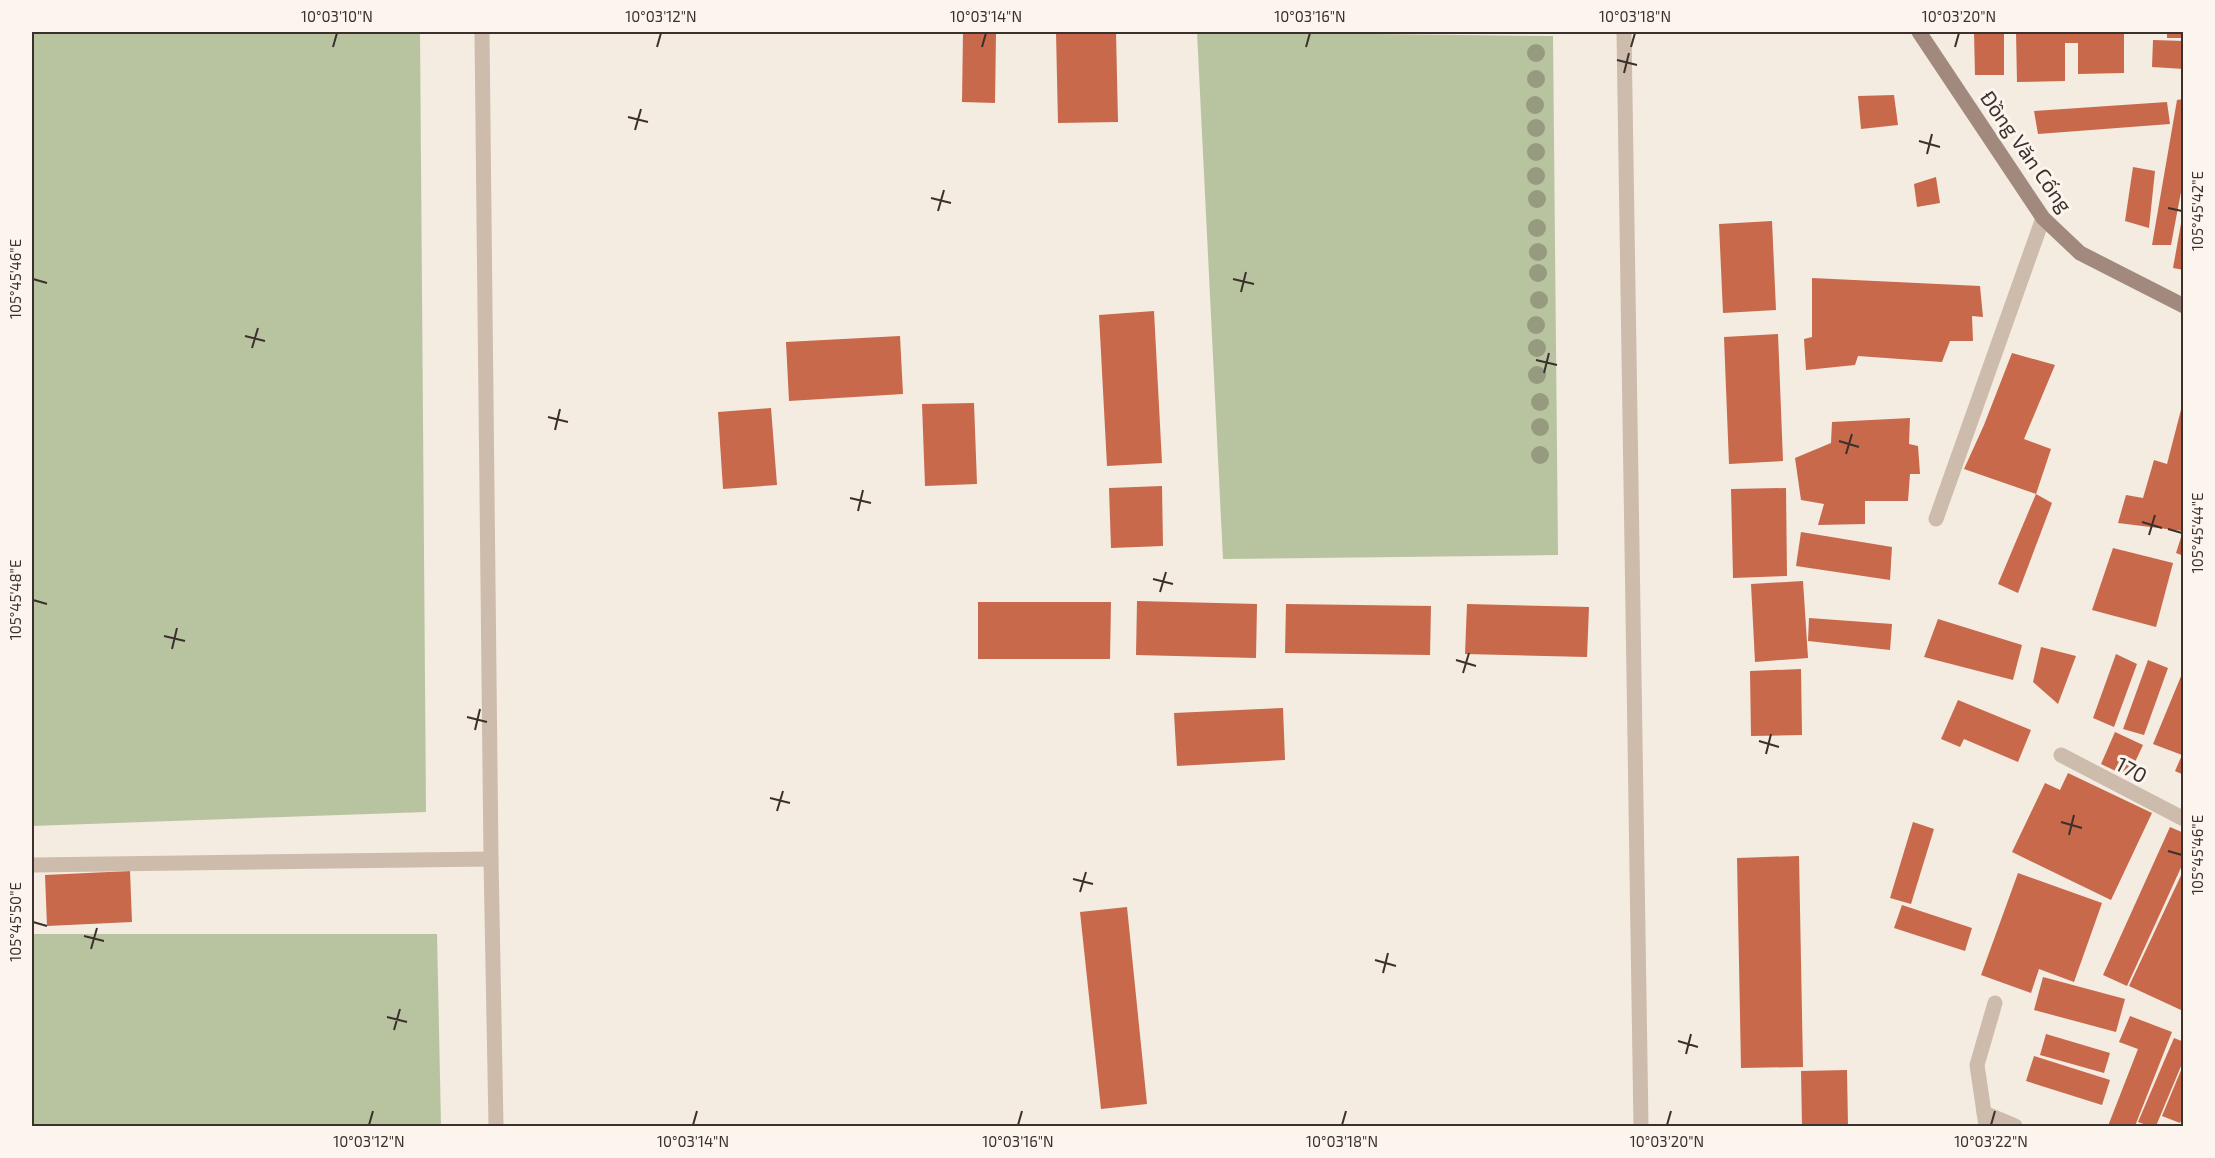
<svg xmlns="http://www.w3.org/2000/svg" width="2215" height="1158" viewBox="0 0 2215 1158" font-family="'Exo 2',sans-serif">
<rect width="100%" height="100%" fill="#f4ebe1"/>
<g fill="#b8c4a0">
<path d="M 32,32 L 420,32 L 426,812 L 32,826 Z"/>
<path d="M 1197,32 L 1553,36 L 1558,555 L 1223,559 Z"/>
<path d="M 32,934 L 437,934 L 441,1126 L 32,1126 Z"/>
</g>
<g fill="#c8694b">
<path d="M 963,32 L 996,32 L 995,103 L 962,102 Z"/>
<path d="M 1056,32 L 1116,32 L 1118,122 L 1058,123 Z"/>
<path d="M 1974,32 L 2004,32 L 2004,75 L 1975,75 Z"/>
<path d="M 2016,32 L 2124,32 L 2124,73 L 2078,74 L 2078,43 L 2065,43 L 2065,81 L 2017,82 Z"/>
<rect x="2167" y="32" width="17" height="6"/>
<path d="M 2153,40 L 2184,41 L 2184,69 L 2152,67 Z"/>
<path d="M 1894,95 L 1898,125 L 1861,129 L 1858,96 Z"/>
<path d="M 2184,99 L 2184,176 L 2171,245 L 2152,245 L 2177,100 Z"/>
<path d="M 2167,102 L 2170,124 L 2038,134 L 2034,111 Z"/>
<path d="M 2133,167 L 2155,171 L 2149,228 L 2125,221 Z"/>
<path d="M 1936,177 L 1940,203 L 1917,207 L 1914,184 Z"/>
<path d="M 2182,218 L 2184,218 L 2184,270 L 2173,268 Z"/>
<path d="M 1772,221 L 1776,310 L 1723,313 L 1719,224 Z"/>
<path d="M 1812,278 L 1980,286 L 1983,317 L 1972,316 L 1973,341 L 1950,341 L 1942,362 L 1858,356 L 1855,365 L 1806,370 L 1804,339 L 1812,337 Z"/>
<path d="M 1154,311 L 1162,463 L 1107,466 L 1099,315 Z"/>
<path d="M 1778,334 L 1783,461 L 1729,464 L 1724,337 Z"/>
<path d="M 900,336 L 903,394 L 789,401 L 786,342 Z"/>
<path d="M 2012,353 L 2055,365 L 2024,439 L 2051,449 L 2036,494 L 1964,469 L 1984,425 Z"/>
<path d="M 2183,402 L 2184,402 L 2184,556 L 2176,553 L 2183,531 L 2118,523 L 2126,495 L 2143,498 L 2154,460 L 2167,464 Z"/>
<path d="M 974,403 L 977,484 L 925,486 L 922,404 Z"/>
<path d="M 771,408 L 777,485 L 723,489 L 718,412 Z"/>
<path d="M 1910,418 L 1909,444 L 1918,446 L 1920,474 L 1910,474 L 1908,501 L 1865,501 L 1865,524 L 1818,525 L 1824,504 L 1801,500 L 1795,458 L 1831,443 L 1832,422 Z"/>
<path d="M 1162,486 L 1163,546 L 1111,548 L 1109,488 Z"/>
<path d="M 1786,488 L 1787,576 L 1733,578 L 1731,489 Z"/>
<path d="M 2036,494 L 2052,503 L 2018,593 L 1998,584 Z"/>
<path d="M 1801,532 L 1892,547 L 1890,580 L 1796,566 Z"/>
<path d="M 2113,548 L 2173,563 L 2156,627 L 2092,610 Z"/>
<path d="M 1803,581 L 1808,658 L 1755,662 L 1751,584 Z"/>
<path d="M 1137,601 L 1257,604 L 1256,658 L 1136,655 Z"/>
<path d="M 978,602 L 1111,602 L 1110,659 L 978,659 Z"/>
<path d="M 1286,604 L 1431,606 L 1430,655 L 1285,653 Z"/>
<path d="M 1467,604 L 1589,607 L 1587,657 L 1465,654 Z"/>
<path d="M 1809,618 L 1892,624 L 1890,650 L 1808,641 Z"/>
<path d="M 1938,619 L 2022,645 L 2013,680 L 1924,657 Z"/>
<path d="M 2041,647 L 2076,656 L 2058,704 L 2033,682 Z"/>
<path d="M 2116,654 L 2137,664 L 2114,727 L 2093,718 Z"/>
<path d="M 2148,660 L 2168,668 L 2144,735 L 2123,729 Z"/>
<path d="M 1801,669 L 1802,735 L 1751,736 L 1750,671 Z"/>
<path d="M 2184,669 L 2184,775 L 2175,771 L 2182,755 L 2153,744 Z"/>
<path d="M 1958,700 L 2031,730 L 2018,762 L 1964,739 L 1960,747 L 1941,739 Z"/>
<path d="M 1283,708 L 1285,760 L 1177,766 L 1174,713 Z"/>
<path d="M 2115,732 L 2143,745 L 2128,777 L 2101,764 Z"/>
<path d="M 2068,773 L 2152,813 L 2111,900 L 2012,852 L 2045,783 L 2060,790 Z"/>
<path d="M 1913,822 L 1934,829 L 1911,904 L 1890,898 Z"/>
<path d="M 2170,827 L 2184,833 L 2184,861 L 2127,986 L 2103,975 Z"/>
<path d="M 1799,856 L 1803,1067 L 1741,1068 L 1737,858 Z"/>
<path d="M 2184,869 L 2184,1006 L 2181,1010 L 2129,986 Z"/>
<path d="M 130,871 L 132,922 L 47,926 L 45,875 Z"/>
<path d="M 2018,873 L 2102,903 L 2074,982 L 2039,969 L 2031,993 L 1981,975 Z"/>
<path d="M 1902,905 L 1972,928 L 1965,951 L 1894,928 Z"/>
<path d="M 1127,907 L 1147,1104 L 1101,1109 L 1080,912 Z"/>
<path d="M 2043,977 L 2125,999 L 2116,1032 L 2034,1010 Z"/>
<path d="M 2130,1016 L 2172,1032 L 2135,1126 L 2108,1126 L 2138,1049 L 2119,1042 Z"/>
<path d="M 2046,1034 L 2110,1053 L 2104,1073 L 2040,1055 Z"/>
<path d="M 2174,1038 L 2184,1042 L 2184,1059 L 2156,1126 L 2149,1126 L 2138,1122 Z"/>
<path d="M 2034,1056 L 2110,1080 L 2102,1105 L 2026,1081 Z"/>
<path d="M 2184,1063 L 2184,1115 L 2180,1123 L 2162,1116 Z"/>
<path d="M 1847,1070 L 1848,1126 L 1802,1126 L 1801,1071 Z"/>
</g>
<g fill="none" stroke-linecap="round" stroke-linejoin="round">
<g stroke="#cdbbac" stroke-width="15">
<path d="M 482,32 L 491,859 L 496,1126"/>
<path d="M 1624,32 L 1641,1126"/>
<path d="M 32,865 L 491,859"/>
</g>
<g stroke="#cdbbac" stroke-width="15">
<path d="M 1936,519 L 2043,218"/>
<path d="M 2061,755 L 2184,819"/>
<path d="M 1984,1113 L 2015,1126"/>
<path d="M 1986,1126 L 1977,1065 L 1995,1003"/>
</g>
<path stroke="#a18a7d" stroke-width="15" d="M 1919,32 L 2043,218 L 2080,253 L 2184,306"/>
</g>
<g fill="#969b7f">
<circle cx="1536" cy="53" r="9"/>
<circle cx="1536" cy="79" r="9"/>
<circle cx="1535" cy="105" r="9"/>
<circle cx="1536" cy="128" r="9"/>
<circle cx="1536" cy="152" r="9"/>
<circle cx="1536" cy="176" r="9"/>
<circle cx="1537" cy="199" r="9"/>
<circle cx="1537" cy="228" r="9"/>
<circle cx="1538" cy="252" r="9"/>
<circle cx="1538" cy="273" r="9"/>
<circle cx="1539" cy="300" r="9"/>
<circle cx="1536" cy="325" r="9"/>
<circle cx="1537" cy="348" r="9"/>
<circle cx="1537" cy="375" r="9"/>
<circle cx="1540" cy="402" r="9"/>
<circle cx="1540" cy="427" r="9"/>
<circle cx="1540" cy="455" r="9"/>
</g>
<path fill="none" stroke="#3b302b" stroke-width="2" d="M 333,47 L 337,33M 657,47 L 661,33M 982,47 L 986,33M 1306,47 L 1310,33M 1631,47 L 1635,33M 1955,47 L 1959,33M 1617,60 L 1637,65M 1624,73 L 1629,53M 628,117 L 648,122M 635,130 L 641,109M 1919,141 L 1940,147M 1927,154 L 1932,134M 931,198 L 951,203M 2168,208 L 2182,211M 938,211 L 944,190M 33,279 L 47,283M 1233,279 L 1254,284M 1241,292 L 1246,272M 245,336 L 265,341M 252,348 L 258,328M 1536,360 L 1557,365M 1544,373 L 1549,353M 548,417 L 568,422M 555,430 L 560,409M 1839,441 L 1859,447M 1846,454 L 1852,434M 850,498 L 871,503M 858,511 L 863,490M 2142,522 L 2162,528M 2168,529 L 2182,533M 2149,535 L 2155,515M 1153,579 L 1173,584M 1160,592 L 1166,572M 33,600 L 47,604M 164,636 L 185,641M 172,649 L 177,628M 1456,660 L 1476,666M 1463,673 L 1469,653M 467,717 L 487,722M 475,730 L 480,709M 1759,741 L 1779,747M 1766,754 L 1771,734M 770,798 L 790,803M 777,811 L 783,791M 2061,822 L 2082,828M 2069,835 L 2074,815M 2168,851 L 2182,855M 1073,879 L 1093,884M 1080,892 L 1086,872M 33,922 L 47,926M 84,936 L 104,941M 91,949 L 97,928M 1375,960 L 1396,966M 1383,973 L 1388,953M 387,1017 L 407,1022M 394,1030 L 400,1009M 1678,1041 L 1698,1047M 1686,1054 L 1691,1034M 369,1125 L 373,1111M 693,1125 L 697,1111M 1018,1125 L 1022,1111M 1342,1125 L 1346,1111M 1667,1125 L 1671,1111M 1991,1125 L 1995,1111"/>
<g text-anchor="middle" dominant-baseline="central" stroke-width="6" stroke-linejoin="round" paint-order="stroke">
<g font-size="21" fill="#3b302b" stroke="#fbf5ee">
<text transform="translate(2027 151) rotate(55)">Đồng Văn Cống</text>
<text transform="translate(2132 769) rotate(28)">170</text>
</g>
</g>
<rect width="2215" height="1158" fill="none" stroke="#fbf5ee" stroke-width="66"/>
<rect x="33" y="33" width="2149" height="1092" fill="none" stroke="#3b302b" stroke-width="2"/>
<g font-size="15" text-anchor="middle" fill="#3b302b">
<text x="337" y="22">10°03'10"N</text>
<text x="661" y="22">10°03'12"N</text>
<text x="986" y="22">10°03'14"N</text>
<text x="1310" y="22">10°03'16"N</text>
<text x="1635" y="22">10°03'18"N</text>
<text x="1959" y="22">10°03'20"N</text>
<text transform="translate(2198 211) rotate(-90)" y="5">105°45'42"E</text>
<text transform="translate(16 279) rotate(-90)" y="5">105°45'46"E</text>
<text transform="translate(2198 533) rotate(-90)" y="5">105°45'44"E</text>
<text transform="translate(16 600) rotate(-90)" y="5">105°45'48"E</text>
<text transform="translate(2198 855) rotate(-90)" y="5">105°45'46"E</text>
<text transform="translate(16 922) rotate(-90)" y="5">105°45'50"E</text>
<text x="369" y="1147">10°03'12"N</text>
<text x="693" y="1147">10°03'14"N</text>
<text x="1018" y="1147">10°03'16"N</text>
<text x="1342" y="1147">10°03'18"N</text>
<text x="1667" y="1147">10°03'20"N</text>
<text x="1991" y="1147">10°03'22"N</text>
</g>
</svg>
